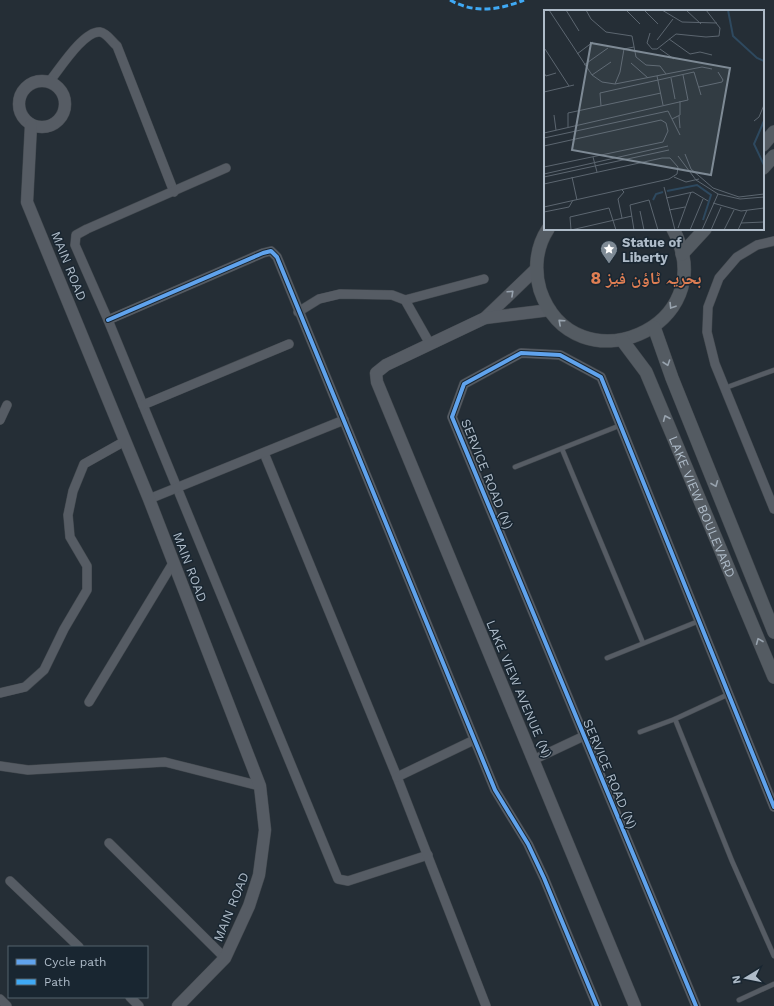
<svg xmlns="http://www.w3.org/2000/svg" width="774" height="1006" viewBox="0 0 774 1006" font-family="'Work Sans','Noto Naskh Arabic',sans-serif">
<rect width="100%" height="100%" fill="#252e36"/>
<g fill="none" stroke-linecap="round" stroke-linejoin="round">
<g stroke="#42484e" stroke-width="5.5">
<g id="service">
<path d="M 725,388 L 774,370"/>
<path d="M 562,449 L 643,643"/>
<path d="M 515,467 L 621,425"/>
<path d="M 607,658 L 699,621"/>
<path d="M 675,719 L 732,861 L 774,956"/>
<path d="M 640,732 L 675,719 L 729,694"/>
<path d="M 739,1000 L 774,984"/>
</g>
</g>
<g stroke="#42484e" stroke-width="10">
<g id="minor">
<path d="M 49,82 C 59,70 84,30 100,32 C 107,33 112,42 117,46 L 174,192"/>
<path d="M 226,168 L 87,229 L 76,235 L 75,245 L 108,320 L 338,879 L 348,881 L 428,855"/>
<path d="M 774,241 L 757,245 L 737,257 L 719,278 L 708,307 L 707,332 L 715,364 L 774,509"/>
<path d="M 405,300 L 484,279"/>
<path d="M 298,312 L 319,299 L 340,294 L 392,295 L 405,300 L 430,344"/>
<path d="M 108,320 L 263,253 L 271,251 L 277,257 L 495,790 L 528,844 L 544,878 L 597,1006"/>
<path d="M 143,405 L 289,344"/>
<path d="M 0,420 L 7,405"/>
<path d="M 264,453 L 397,777 L 486,1006"/>
<path d="M 149,499 L 344,420"/>
<path d="M 0,693 L 25,687 L 44,670 L 64,629 L 87,590 L 87,566 L 70,537 L 68,515 L 73,491 L 84,464 L 125,441"/>
<path d="M 89,702 L 173,563"/>
<path d="M 533,760 L 584,736"/>
<path d="M 0,766 L 28,770 L 165,762 L 260,786"/>
<path d="M 397,777 L 474,740"/>
<path d="M 109,843 L 225,958"/>
<path d="M 10,881 L 79,947"/>
<path d="M 130,997 L 139,1006"/>
<path d="M 0,999 L 7,1006"/>
<path d="M 696,1006 L 452,417 L 464,384 L 521,353 L 560,355 L 601,377 L 774,807"/>
</g>
</g>
<g stroke="#42484e" stroke-width="13">
<g id="tertiary">
<circle cx="42" cy="104" r="23"/>
<path d="M 31,125 L 27,202 L 149,499 L 260,786 L 265,830 L 259,875 L 249,906 L 225,958 L 178,1006"/>
<path d="M 536,269 L 485,318 L 386,365 L 376,373 L 377,382 L 635,1006"/>
<path d="M 485,318 L 550,310"/>
</g>
</g>
<g stroke="#42484e" stroke-width="14">
<g id="secondary">
<path d="M 763,145 L 774,132"/>
<path d="M 763,168 L 774,156"/>
<path d="M 548,229 C 536,247 534,270 540,290 C 574,390 726,328 673,229"/>
<path d="M 682,254 L 705,229"/>
<path d="M 654,327 L 672,378 L 774,632"/>
<path id="s1" d="M 622,340 L 646,372 L 774,677"/>
</g>
</g>
<use href="#service" stroke="#565c64" stroke-width="4.5"/>
<use href="#minor" stroke="#565c64" stroke-width="9"/>
<use href="#tertiary" stroke="#565c64" stroke-width="12"/>
<use href="#secondary" stroke="#545b62" stroke-width="13"/>
<path stroke="#3fa9f5" stroke-width="3" stroke-dasharray="6 3" stroke-linecap="butt" d="M 450,0 C 475,14 499,10 524,0"/>
<g stroke="#192631" stroke-width="6">
<g id="cycleway">
<path d="M 108,320 L 263,253 L 271,251 L 277,257 L 495,790 L 528,844 L 544,878 L 597,1006"/>
<path d="M 696,1006 L 452,417 L 464,384 L 521,353 L 560,355 L 601,377 L 774,807"/>
</g>
</g>
<use href="#cycleway" stroke="#60a3ed" stroke-width="4"/>
</g>
<defs><path id="oneway-chevron" d="M-2-3.5L2.5 0L-2 3.5" fill="none" stroke-width="1.6" stroke-linecap="round" stroke-linejoin="round"/></defs>
<use stroke="#98a3af" href="#oneway-chevron" transform="translate(511 293) rotate(-43)"/>
<g stroke="#98a3ae">
<use href="#oneway-chevron" transform="translate(672 306) rotate(122)"/>
<use href="#oneway-chevron" transform="translate(561 322) rotate(-138)"/>
<use href="#oneway-chevron" transform="translate(667 363) rotate(71)"/>
<use href="#oneway-chevron" transform="translate(666 418) rotate(-113)"/>
<use href="#oneway-chevron" transform="translate(715 484) rotate(68)"/>
<use href="#oneway-chevron" transform="translate(759 641) rotate(-112)"/>
</g>
<defs>
<g id="sight-pin" transform="scale(0.9)"><path d="M0 17L-7.5 6A9.5 9.5 0 1 1 7.5 6Z" fill="#7e8a95" stroke="#192631"/><path d="M0-6L1.8-2.2L6-1.7L2.9 1.2L3.7 5.4L0 3.3L-3.7 5.4L-2.9 1.2L-6-1.7L-1.8-2.2Z" fill="#fff"/></g>
</defs>
<g fill-rule="evenodd">
<use href="#sight-pin" x="609" y="249"/>
</g>
<g text-anchor="middle" dominant-baseline="central" stroke-width="3" stroke-linejoin="round" paint-order="stroke">
<g font-size="13" font-weight="bold" fill="#aebbc8" stroke="#192631" text-anchor="start">
<text x="622" y="242">Statue of<tspan x="622" dy="15">Liberty</tspan></text>
</g>
<g font-size="13" fill="#aebbc8" stroke="#192631">
<text transform="translate(69 266) rotate(68)">MAIN ROAD</text>
<text transform="translate(487 474) rotate(68)">SERVICE ROAD (N)</text>
<text stroke="none"><textPath href="#s1" startOffset="186">LAKE VIEW BOULEVARD</textPath></text>
<text transform="translate(190 567) rotate(69)">MAIN ROAD</text>
<text transform="translate(519 689) rotate(67)">LAKE VIEW AVENUE (N)</text>
<text transform="translate(610 774) rotate(67)">SERVICE ROAD (N)</text>
<text transform="translate(231 907) rotate(-68)">MAIN ROAD</text>
</g>
<g font-size="17" font-weight="bold" fill="#df7e53" stroke="#192631">
<text x="646" y="278">بحریہ ٹاؤن فیز 8</text>
</g>
</g>
<g transform="translate(544 10)">
<rect width="220" height="220" fill="#252e36"/>
<path fill="none" stroke="#2e495f" stroke-width="2" d="M 184,0 L 189,26 L 213,48 L 220,51M 220,111 L 210,134 L 220,155M 123,181 L 153,175 L 167,185 L 159,210M 109,190 L 112,184 L 119,182"/>
<path fill="none" stroke="#5c6670" stroke-width="1" d="M 5,0 L 48,65 L 58,72 L 71,74 L 158,57 L 168,59M 22,0 L 35,21M 42,0 L 47,9 L 62,22 L 88,26 L 92,47 L 102,55 L 116,56 L 122,64M 82,0 L 96,14M 100,0 L 114,14M 118,0 L 138,12 L 173,13M 142,0 L 157,14M 106,23 L 103,33 L 108,39 L 113,39 L 132,24 L 162,27 L 175,26 L 176,18 L 162,0M 125,29 L 146,44 L 156,42 L 168,45M 113,30 L 129,9M 1,39 L 25,76M 116,39 L 130,49M 33,44 L 49,32M 87,53 L 104,68M 40,55 L 64,38M 0,63 L 2,66 L 12,63M 48,65 L 67,52M 113,66 L 119,95M 127,68 L 131,89M 71,74 L 76,62 L 80,39 L 90,37M 155,77 L 178,72 L 179,70 L 174,62M 0,82 L 30,75M 57,96 L 56,83 L 150,62 L 157,85M 10,105 L 12,120M 135,106 L 136,118M 128,109 L 136,105 L 136,91M 210,111 L 215,107 L 220,95M 24,117 L 24,103 L 117,83M 0,123 L 144,90 L 139,65M 0,128 L 124,101 L 136,125M 0,136 L 117,110 L 122,113 L 124,121 L 119,132 L 0,157M 141,144 L 147,159 L 169,178 L 195,187 L 220,184M 134,146 L 152,170 L 174,184 L 196,189 L 220,187M 49,147 L 53,162M 0,164 L 124,136M 0,167 L 125,140M 28,167 L 33,190M 130,167 L 142,172 L 155,169M 0,174 L 118,148 L 126,148 L 134,157 L 133,164 L 125,169 L 0,197M 120,177 L 131,220M 122,188 L 149,182 L 164,191M 169,193 L 197,201 L 220,198M 125,200 L 141,197M 96,201 L 100,220M 0,202 L 25,197 L 29,190M 78,208 L 74,189 L 80,182 L 78,180M 197,213 L 220,212M 134,218 L 147,182M 27,220 L 26,207 L 65,198 L 72,220M 27,220 L 88,206M 90,220 L 86,195 L 105,190 L 114,220M 146,220 L 159,189M 158,220 L 174,184M 167,220 L 177,197M 180,220 L 190,200M 194,220 L 203,200"/>
<path fill="#7e8a95" fill-opacity="0.15" stroke="#7e8a95" stroke-width="2" d="M 47,33 L 186,58 L 167,165 L 28,140 Z"/>
<rect width="220" height="220" fill="none" stroke="#aebbc8" stroke-width="2"/>
</g>
<rect x="8" y="946" width="140" height="52" fill="#192631" stroke="#55626d"/>
<rect x="16" y="959" width="20" height="6" fill="#60a3ed" stroke="#55626d"/>
<text x="44" y="966" font-size="12" fill="#aebbc8">Cycle path</text>
<rect x="16" y="979" width="20" height="6" fill="#3fa9f5" stroke="#55626d"/>
<text x="44" y="986" font-size="12" fill="#aebbc8">Path</text>
<g transform="translate(746 978) rotate(260)" stroke="#192631" stroke-width="3" paint-order="stroke">
<path d="M0-3L7 15L0 10L-7 15Z" fill="#aebbc8"/>
<text y="-6" font-size="11" font-weight="bold" text-anchor="middle" fill="#aebbc8">N</text>
</g>
</svg>
